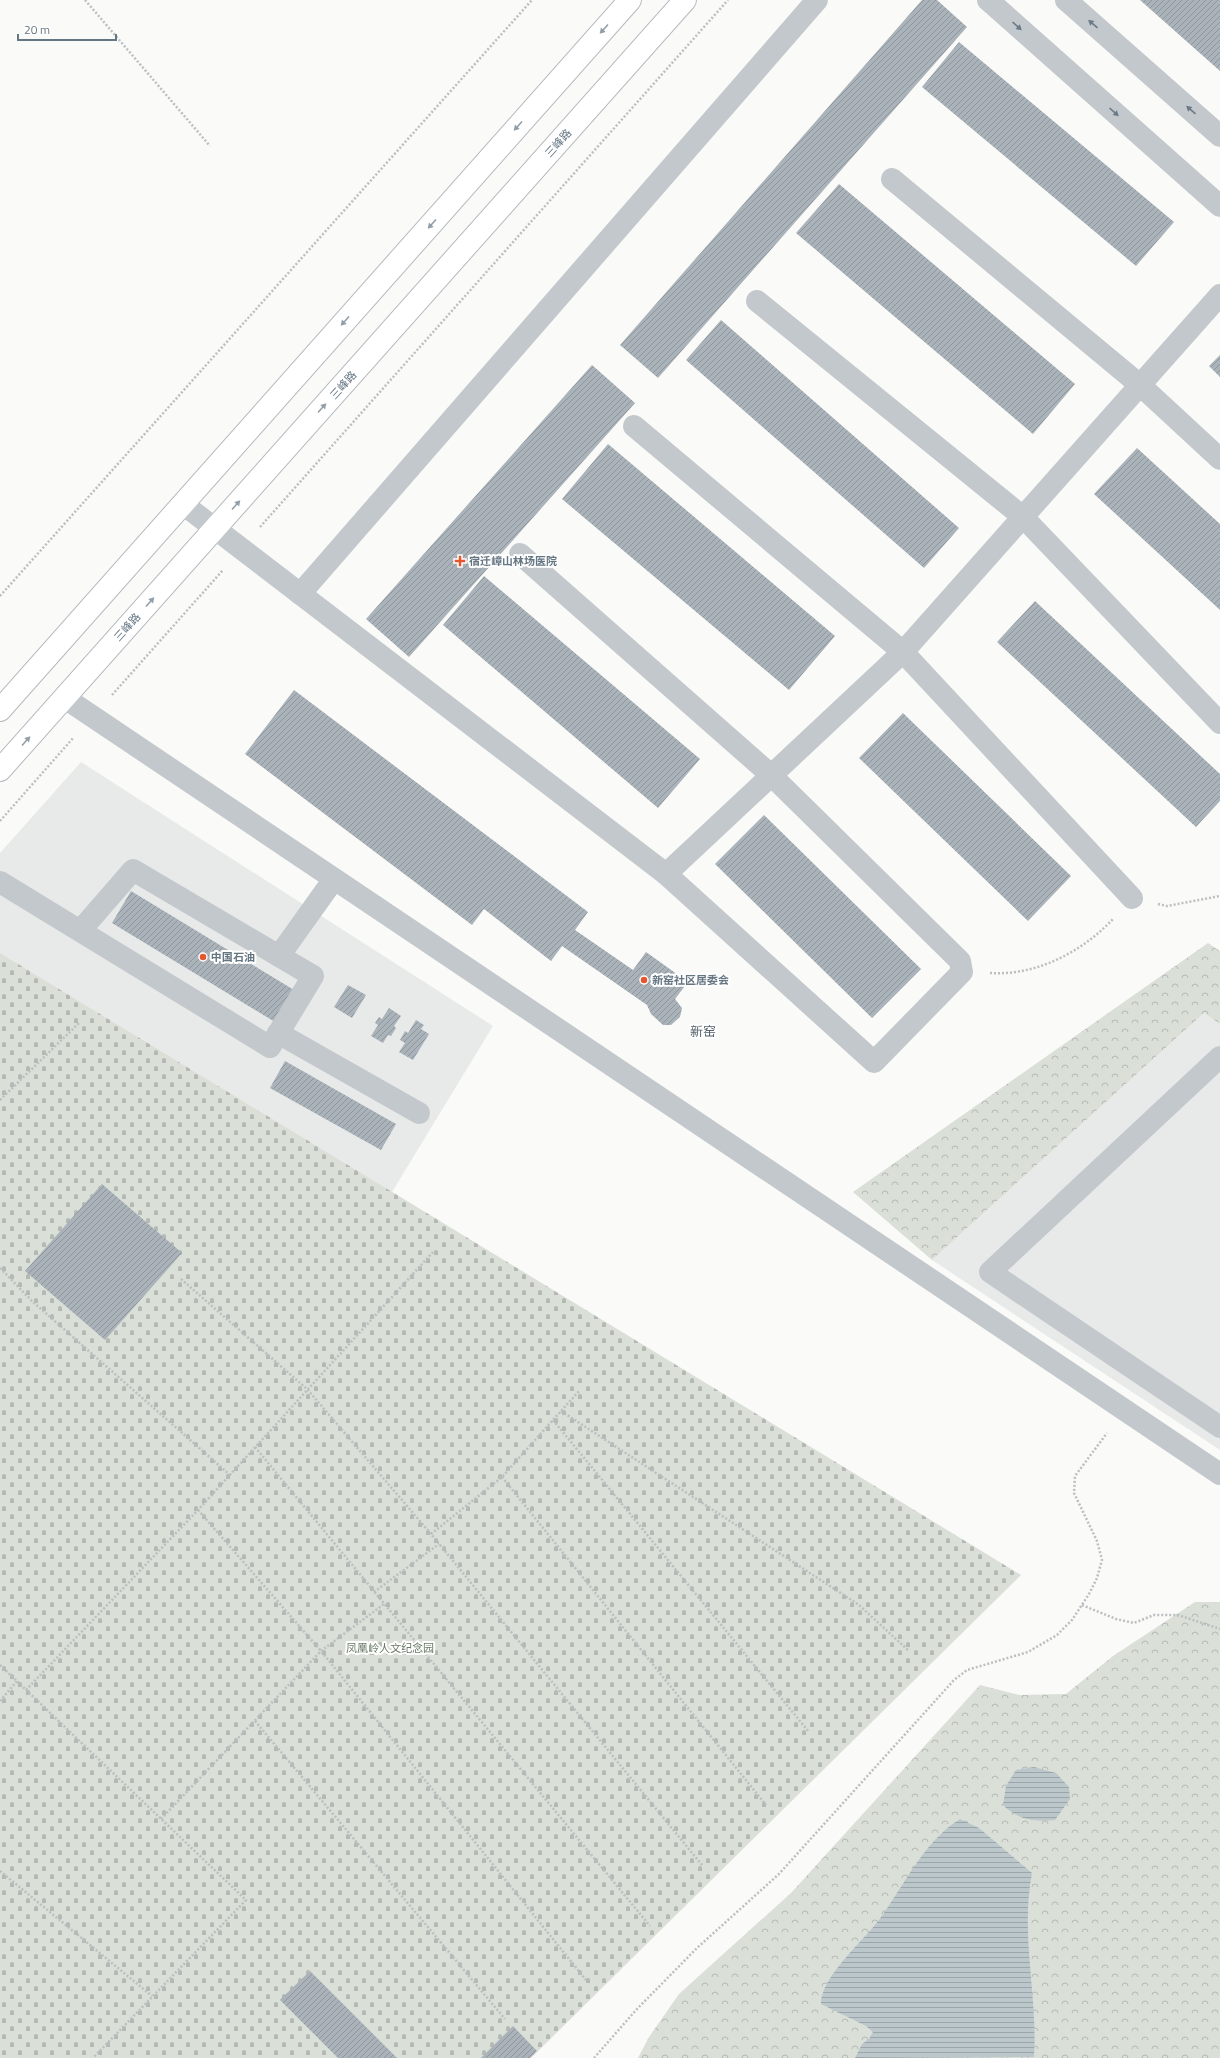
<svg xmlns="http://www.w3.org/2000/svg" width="1220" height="2058" viewBox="0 0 1220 2058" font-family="'Titillium Web','Noto Sans SC',sans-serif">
<defs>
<pattern id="forest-crowns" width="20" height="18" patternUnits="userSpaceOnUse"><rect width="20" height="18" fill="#dadfd7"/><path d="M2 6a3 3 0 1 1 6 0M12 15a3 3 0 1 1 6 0" fill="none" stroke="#b4b9b4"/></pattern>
<pattern id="cemetery-stones" width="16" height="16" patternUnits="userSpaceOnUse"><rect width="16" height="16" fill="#dadfd7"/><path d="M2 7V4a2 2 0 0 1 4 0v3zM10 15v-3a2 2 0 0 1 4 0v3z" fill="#b4b9b4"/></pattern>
<pattern id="water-rules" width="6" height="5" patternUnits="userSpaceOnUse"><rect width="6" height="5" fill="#bbc7cb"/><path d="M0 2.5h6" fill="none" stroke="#9ca6aa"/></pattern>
<pattern id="building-hatch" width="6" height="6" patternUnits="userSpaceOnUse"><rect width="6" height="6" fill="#aab3b9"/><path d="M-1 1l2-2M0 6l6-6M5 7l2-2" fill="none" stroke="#8e969c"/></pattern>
</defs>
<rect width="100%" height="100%" fill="#fafaf8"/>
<g fill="#e8e9e9">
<path d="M 81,762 L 493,1026 L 392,1192 L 0,953 L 0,853 Z"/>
<path d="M 1204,1013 L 1220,1024 L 1220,1450 L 932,1260 Z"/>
</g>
<g fill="url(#forest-crowns)">
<path d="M 1208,943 L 1220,951 L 1220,1024 L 1204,1013 L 932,1260 L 853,1192 Z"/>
<path d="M 1195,1602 L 1220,1602 L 1220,2058 L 638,2058 L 649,2037 L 679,1994 L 791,1893 L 980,1685 L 1019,1695 L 1066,1694 L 1113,1656 Z"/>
</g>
<path fill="url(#cemetery-stones)" d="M 0,953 L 1021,1575 L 531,2058 L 0,2058 Z"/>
<g fill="url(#water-rules)">
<path d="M 1034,1767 L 1056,1773 L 1069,1787 L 1070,1799 L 1055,1820 C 1034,1822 1018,1820 1003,1805 L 1006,1786 L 1016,1770 Z"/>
<path d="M 960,1819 L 979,1828 L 1032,1873 C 1020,1935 1038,1996 1034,2057 L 855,2058 L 862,2044 L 869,2039 L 873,2032 L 866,2026 L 821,2004 C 820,1978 863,1941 879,1920 C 904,1886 923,1842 960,1819 Z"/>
</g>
<g fill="url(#building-hatch)">
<path d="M 922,0 L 937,0 L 967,27 L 658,378 L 620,345 Z"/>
<path d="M 1140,0 L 1220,0 L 1220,71 Z"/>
<path d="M 959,42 L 1174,222 L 1136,266 L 922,87 Z"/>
<path d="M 839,184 L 1075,384 L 1033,434 L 796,233 Z"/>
<path d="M 721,320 L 959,528 L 924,568 L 686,360 Z"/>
<path d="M 1220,355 L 1220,377 L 1209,366 Z"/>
<path d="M 592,365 L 635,403 L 409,657 L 366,619 Z"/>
<path d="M 608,444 L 835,636 L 789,690 L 562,499 Z"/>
<path d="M 1137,448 L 1220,524 L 1220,610 L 1094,494 Z"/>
<path d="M 484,576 L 700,759 L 658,808 L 443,625 Z"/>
<path d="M 1035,601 L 1220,774 L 1220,801 L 1196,827 L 997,642 Z"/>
<path d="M 294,690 L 588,912 L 575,930 L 633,970 L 646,952 L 688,982 L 675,999 L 682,1008 L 680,1017 L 671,1025 L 663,1025 L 651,1014 L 647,1005 L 562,946 L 551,961 L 484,909 L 472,925 L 245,754 Z"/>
<path d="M 903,713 L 1071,876 L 1028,921 L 859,758 Z"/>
<path d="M 764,815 L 921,969 L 872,1018 L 715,864 Z"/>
<path d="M 131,891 L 294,990 L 275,1022 L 112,923 Z"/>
<path d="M 348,985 L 366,995 L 352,1018 L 334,1007 Z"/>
<path d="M 389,1008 L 401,1016 L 394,1026 L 396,1028 L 391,1036 L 388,1035 L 383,1043 L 371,1036 L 378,1025 L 375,1023 L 379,1017 L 382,1019 Z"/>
<path d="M 416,1020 L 424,1025 L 421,1029 L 429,1034 L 413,1060 L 399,1052 L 405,1043 L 400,1040 L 405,1031 L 408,1033 Z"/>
<path d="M 285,1061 L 396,1124 L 381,1150 L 270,1088 Z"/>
<path d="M 102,1184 L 182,1253 L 105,1340 L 25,1271 Z"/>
<path d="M 310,1971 L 397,2058 L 338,2058 L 280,2000 Z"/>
<path d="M 513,2026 L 537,2051 L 530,2058 L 481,2058 Z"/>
</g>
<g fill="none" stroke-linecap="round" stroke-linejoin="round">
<g stroke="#b5babe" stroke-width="24">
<g id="major">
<path d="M 0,710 L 630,0"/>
<path d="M 0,770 L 685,0"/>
</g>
</g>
<g stroke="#bbbfc2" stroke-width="2.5" stroke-dasharray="2 2" stroke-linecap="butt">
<path d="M 85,0 L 210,146"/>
<path d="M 260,527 L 728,0"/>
<path d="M 0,596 L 532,0"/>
<path d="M 112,695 L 223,570"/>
<path d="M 0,821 L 74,737"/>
<path d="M 1158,904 L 1167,906 L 1220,896"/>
<path d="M 990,973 C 1036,976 1082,952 1113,919"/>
<path d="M 0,1100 L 79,1023"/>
<path d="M 0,1268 L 33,1302 L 230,1475"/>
<path d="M 181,1279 L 307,1389 L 431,1534 L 702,1865"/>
<path d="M 561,1411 L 859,1605 L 909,1651"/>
<path d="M 553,1420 L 809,1732"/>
<path d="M 255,1447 L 650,1926"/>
<path d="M 502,1477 L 766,1805"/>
<path d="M 198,1510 L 321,1651 L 586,1980"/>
<path d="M 431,1534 L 502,1477 L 579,1391"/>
<path d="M 374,1592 L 439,1544"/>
<path d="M 1082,1605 L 1116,1619 L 1134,1623 L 1154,1615 L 1178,1615 L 1220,1629"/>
<path d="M 0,1665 L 246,1900 L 93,2058"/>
<path d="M 26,1690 L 198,1510 L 433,1252"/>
<path d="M 0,1701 L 17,1681"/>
<path d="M 255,1721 L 505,2019"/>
<path d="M 161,1819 L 321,1651 L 384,1604"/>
<path d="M 0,1871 L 152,1996"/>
<path d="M 594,2058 L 637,2009 L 697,1948 L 779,1874 L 954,1680 L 967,1670 L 1028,1652 L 1057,1635 L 1072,1620 L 1089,1594 L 1097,1578 L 1102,1560 L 1097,1541 L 1074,1493 L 1075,1476 L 1107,1433"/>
</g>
<g stroke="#c3c8cc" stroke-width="22">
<path d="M 988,0 L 1220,206"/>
<path d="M 1066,0 L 1220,136"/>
<path d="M 892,179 L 1140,385 L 1220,459"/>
<path d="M 757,301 L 1023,517 L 1220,723"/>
<path d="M 634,426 L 903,652 L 1132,898"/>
<path d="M 183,504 L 666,874 L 903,652 L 1220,295"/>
<path d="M 520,554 L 771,775 L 960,961 L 962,972 L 874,1062 L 666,874"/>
<path d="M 300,594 L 817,0"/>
<path d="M 65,698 L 1220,1474"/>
<path d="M 0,882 L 270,1047 L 313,976 L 133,870 L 80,931"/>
<path d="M 279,956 L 334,879"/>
<path d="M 278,1033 L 419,1113"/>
<path d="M 1220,1057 L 990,1272 L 1220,1427"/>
</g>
<use href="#major" stroke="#fff" stroke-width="22"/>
</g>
<defs><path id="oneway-solid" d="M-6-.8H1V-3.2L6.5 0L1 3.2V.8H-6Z"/></defs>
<g fill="#6a7a87">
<use href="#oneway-solid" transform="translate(1093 24) rotate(-139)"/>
<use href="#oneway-solid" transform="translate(1017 26) rotate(42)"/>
<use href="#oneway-solid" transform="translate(1191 110) rotate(-139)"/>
<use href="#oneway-solid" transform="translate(1114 112) rotate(42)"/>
</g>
<g fill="#939fa8">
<use href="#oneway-solid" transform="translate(604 29) rotate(132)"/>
<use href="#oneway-solid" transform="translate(518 126) rotate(132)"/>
<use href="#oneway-solid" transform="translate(432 224) rotate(132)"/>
<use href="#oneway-solid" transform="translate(345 321) rotate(132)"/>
<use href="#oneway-solid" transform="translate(322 408) rotate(-48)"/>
<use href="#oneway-solid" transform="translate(236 505) rotate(-48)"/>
<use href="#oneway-solid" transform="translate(150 602) rotate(-48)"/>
<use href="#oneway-solid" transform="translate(26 741) rotate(-48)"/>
</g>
<g fill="#e4572e" stroke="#fff" stroke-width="1.5">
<path d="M458 555h4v4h4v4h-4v4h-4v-4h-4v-4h4z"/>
<circle cx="203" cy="957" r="4"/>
<circle cx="644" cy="980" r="4"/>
</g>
<g text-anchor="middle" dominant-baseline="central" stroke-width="4" stroke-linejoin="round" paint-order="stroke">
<g font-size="11" fill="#657683" stroke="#fff">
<text transform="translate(558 143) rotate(-48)">三峰路</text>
<text transform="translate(343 385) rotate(-48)">三峰路</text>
<text transform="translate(127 627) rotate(-48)">三峰路</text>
</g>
<g font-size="11" font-weight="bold" fill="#657683" stroke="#fff" text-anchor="start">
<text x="469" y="561">宿迁嶂山林场医院</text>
<text x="211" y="957">中国石油</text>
<text x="652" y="980">新窑社区居委会</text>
</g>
<g font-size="11" fill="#687a64" stroke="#fff">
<text x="390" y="1648">凤凰岭人文纪念园</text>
</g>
<g font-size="13" fill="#57646e" stroke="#fff">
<text x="703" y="1031">新窑</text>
</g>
</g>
<path d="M18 34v6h98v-6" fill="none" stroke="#657683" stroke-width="2"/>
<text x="24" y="34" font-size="12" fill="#657683" stroke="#ffffff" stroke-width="3" paint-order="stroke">20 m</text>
</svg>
